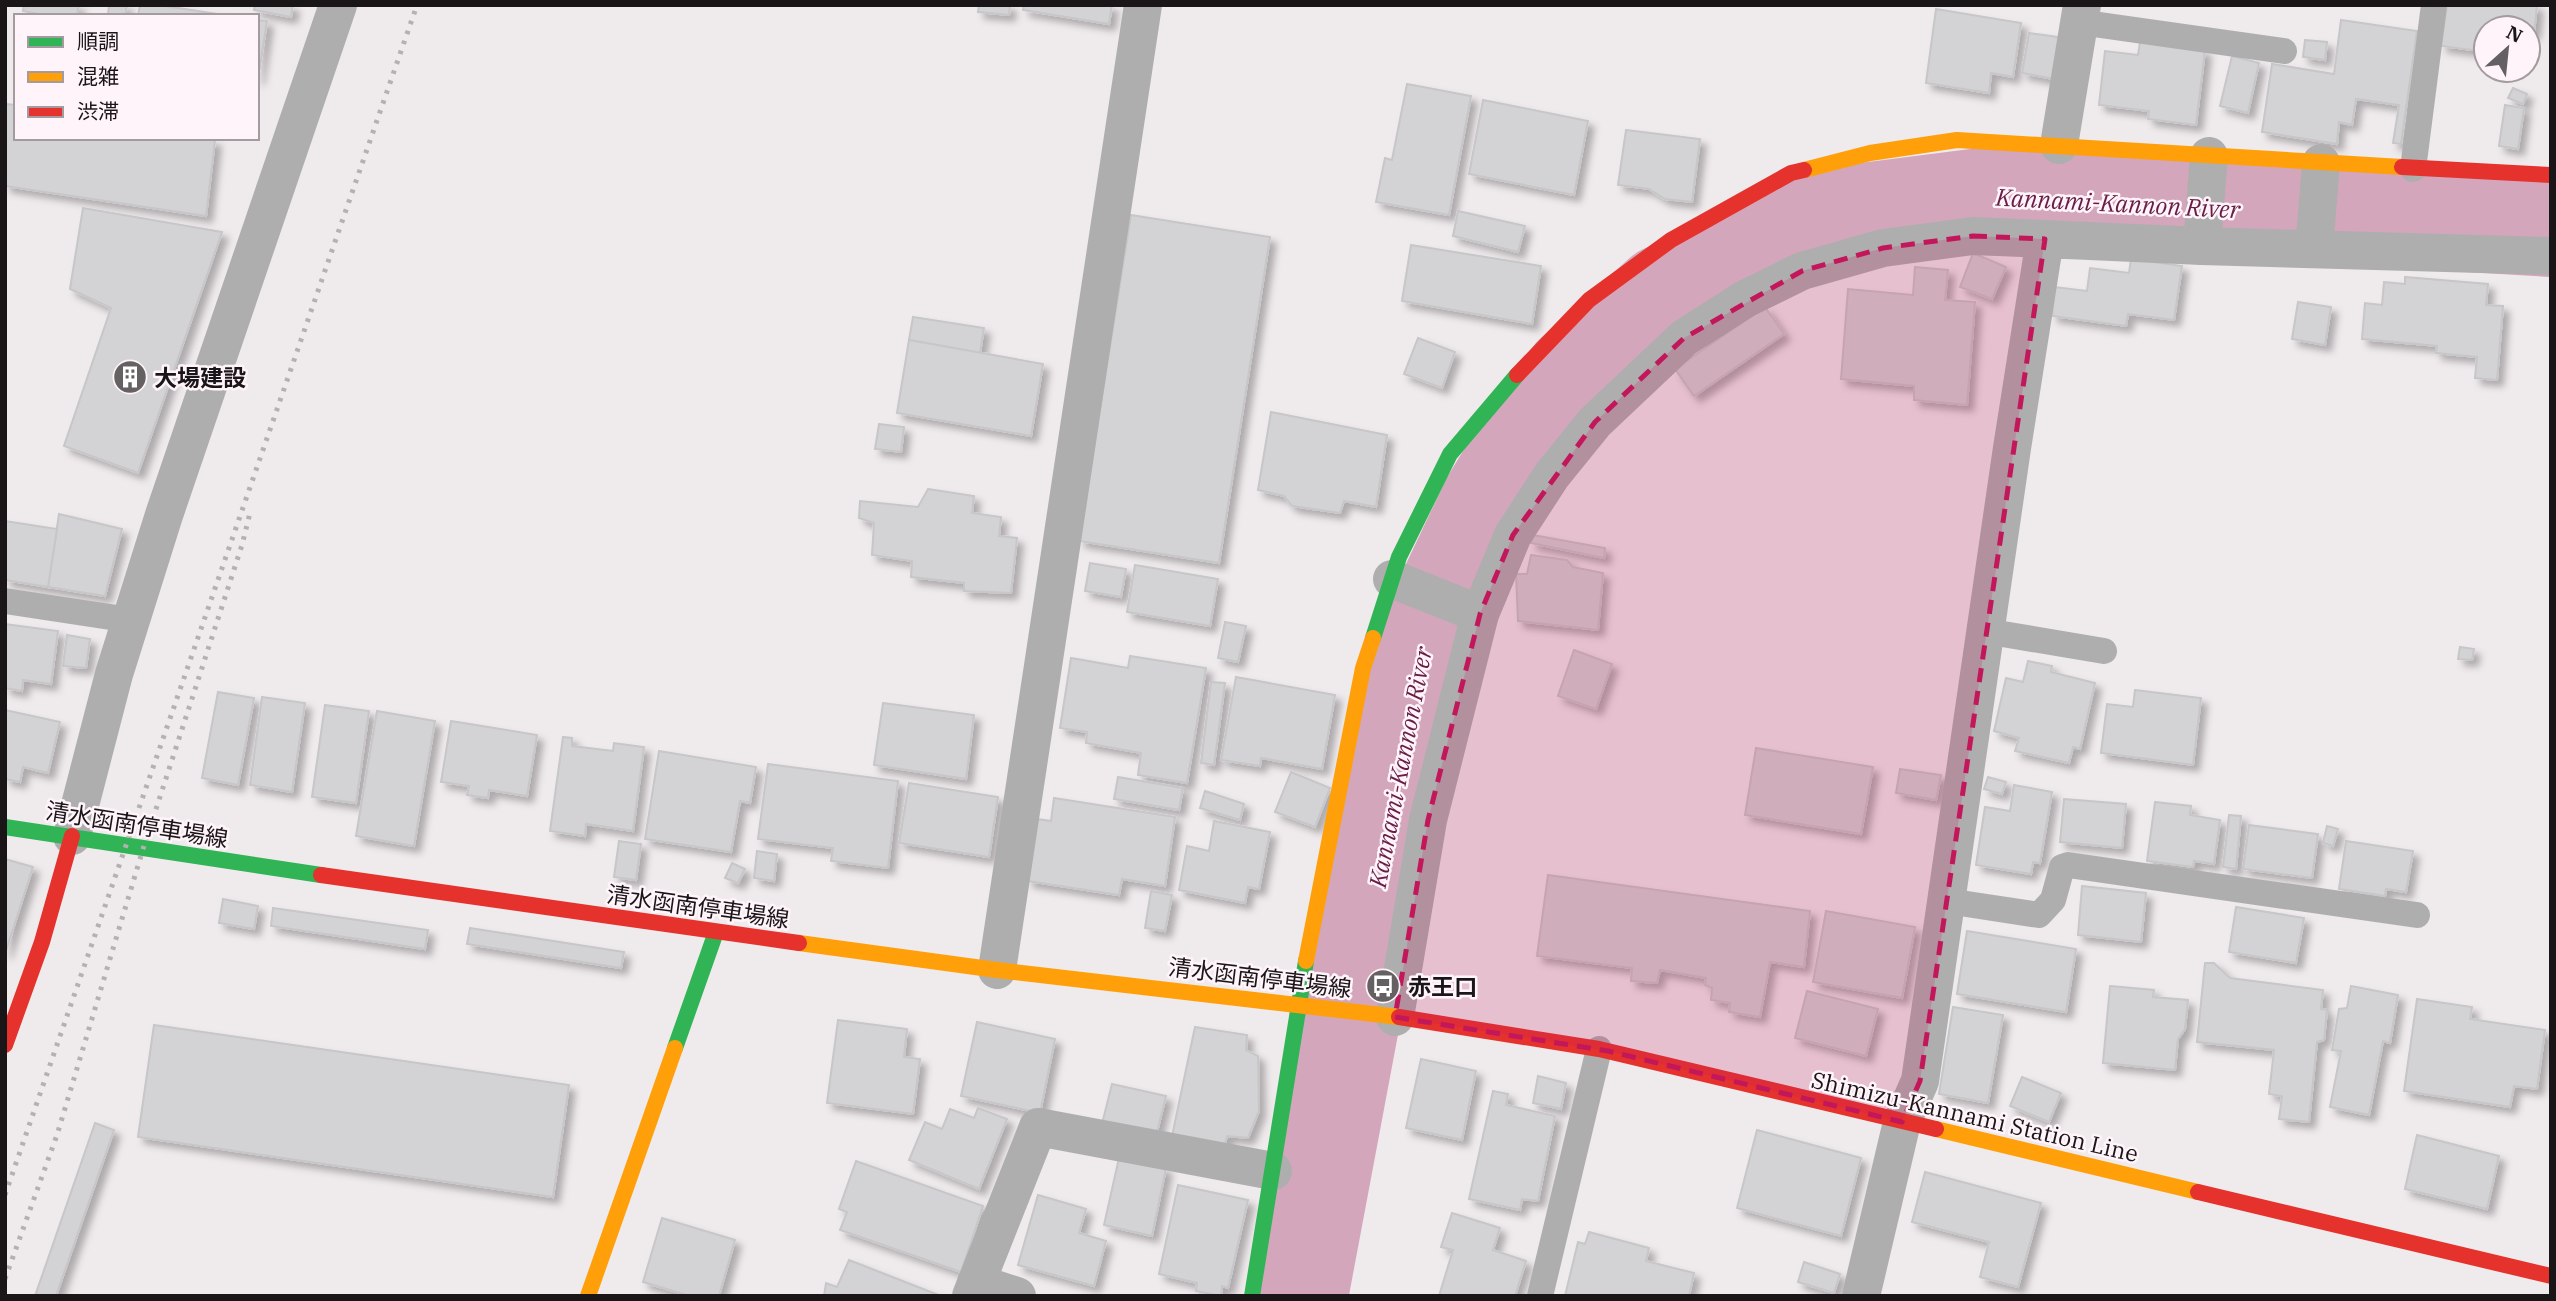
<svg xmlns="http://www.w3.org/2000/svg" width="2556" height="1301" viewBox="0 0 2556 1301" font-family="'IBM Plex Serif','Noto Sans JP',serif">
<defs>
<filter id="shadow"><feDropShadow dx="6" dy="6" stdDeviation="3.5" flood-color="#0004"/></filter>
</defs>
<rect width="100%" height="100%" fill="#efeaec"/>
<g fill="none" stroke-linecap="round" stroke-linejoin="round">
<path stroke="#d4a6bb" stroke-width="98" d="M 1299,1296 L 1421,647 L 1490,501 L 1518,455 L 1573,375 L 1663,294 L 1831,216 L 1996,195 L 2551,228"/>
</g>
<g fill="#d3d2d4" stroke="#c7c6c8" stroke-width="2" filter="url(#shadow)">
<path d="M 24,5 L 79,5 L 77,16 L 49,16 L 23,11 Z"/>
<path d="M 109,5 L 127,5 L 125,16 L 108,16 Z"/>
<path d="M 140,5 L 159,5 L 230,16 L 138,16 Z"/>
<path d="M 255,5 L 293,5 L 291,17 L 254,10 Z"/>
<path d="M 979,5 L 1010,5 L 1009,15 L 978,12 Z"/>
<path d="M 1024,5 L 1112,5 L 1109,24 L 1023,10 Z"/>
<path d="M 2447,5 L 2537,5 L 2534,33 L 2528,33 L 2528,28 L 2486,28 L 2486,38 L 2482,38 L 2480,51 L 2441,46 Z"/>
<path d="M 1936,9 L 2021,23 L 2013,77 L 1991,73 L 1989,93 L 1926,83 Z"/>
<path d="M 257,20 L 267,21 L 258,79 L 257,79 Z"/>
<path d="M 2341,20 L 2417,31 L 2401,144 L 2393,143 L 2399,105 L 2356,99 L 2352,125 L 2339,122 L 2337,144 L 2262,132 L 2272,64 L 2334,74 Z"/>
<path d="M 2029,33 L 2066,38 L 2059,80 L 2022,73 Z"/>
<path d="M 2305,40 L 2327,42 L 2325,60 L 2303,57 Z"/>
<path d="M 2140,42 L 2205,50 L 2196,125 L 2148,119 L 2149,111 L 2099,105 L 2105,51 L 2138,55 Z"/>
<path d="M 2232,56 L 2259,63 L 2248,113 L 2220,106 Z"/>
<path d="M 1407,84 L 1471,96 L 1449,215 L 1376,202 L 1385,158 L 1392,160 Z"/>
<path d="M 2513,88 L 2527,94 L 2523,104 L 2508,98 Z"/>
<path d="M 1483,100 L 1588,121 L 1574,195 L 1469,174 Z"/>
<path d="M 5,104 L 16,105 L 16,138 L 215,140 L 206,216 L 5,186 Z"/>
<path d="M 2505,105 L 2524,108 L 2518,149 L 2499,146 Z"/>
<path d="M 1626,130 L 1700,139 L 1692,202 L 1665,199 L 1649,189 L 1618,185 Z"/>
<path d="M 83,208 L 222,232 L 138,473 L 64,446 L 111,308 L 70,289 Z"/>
<path d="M 1458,211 L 1525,226 L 1518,252 L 1453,236 Z"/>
<path d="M 1131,215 L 1270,237 L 1219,563 L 1079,541 Z"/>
<path d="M 1411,245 L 1541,266 L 1532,324 L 1402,301 Z"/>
<path d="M 1973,253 L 2006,267 L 1992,299 L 1960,287 Z"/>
<path d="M 2131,259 L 2182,266 L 2174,320 L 2128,314 L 2126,326 L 2052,316 L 2055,287 L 2087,291 L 2090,268 L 2129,273 Z"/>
<path d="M 1915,267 L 1948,270 L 1945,300 L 1975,302 L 1967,405 L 1914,400 L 1914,386 L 1841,379 L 1848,289 L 1913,295 Z"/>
<path d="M 2405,277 L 2488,284 L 2486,305 L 2503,306 L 2497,380 L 2475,378 L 2477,357 L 2436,353 L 2437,346 L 2362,339 L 2365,303 L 2382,305 L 2384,282 L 2405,284 Z"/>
<path d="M 2298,302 L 2331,307 L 2325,345 L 2292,339 Z"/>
<path d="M 1765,307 L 1784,334 L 1694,396 L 1675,369 Z"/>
<path d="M 913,317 L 984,328 L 980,353 L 909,340 Z"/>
<path d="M 1418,338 L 1455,352 L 1442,388 L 1404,374 Z"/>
<path d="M 909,340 L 1043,364 L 1031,436 L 897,413 Z"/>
<path d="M 1271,412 L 1387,435 L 1376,507 L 1344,501 L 1340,513 L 1292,506 L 1284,496 L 1258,490 Z"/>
<path d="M 879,424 L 904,427 L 901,452 L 875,449 Z"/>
<path d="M 928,489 L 974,496 L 972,513 L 1001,517 L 999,536 L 1017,538 L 1011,593 L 964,591 L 964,583 L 911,577 L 912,561 L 872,555 L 874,523 L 859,518 L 860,501 L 918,507 Z"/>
<path d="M 59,514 L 122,529 L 105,596 L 48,587 Z"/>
<path d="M 5,521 L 57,529 L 48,587 L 5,580 Z"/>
<path d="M 1533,535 L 1605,548 L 1604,558 L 1531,543 Z"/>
<path d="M 1531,555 L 1567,560 L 1573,567 L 1603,573 L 1598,630 L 1518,621 L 1516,574 L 1527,574 Z"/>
<path d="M 1090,563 L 1126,569 L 1121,597 L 1085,591 Z"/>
<path d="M 1135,565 L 1218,579 L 1210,626 L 1127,612 Z"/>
<path d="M 1225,622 L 1246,626 L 1238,662 L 1218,658 Z"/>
<path d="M 5,624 L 58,631 L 51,684 L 23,680 L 22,691 L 5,688 Z"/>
<path d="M 67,635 L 90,639 L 86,668 L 63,666 Z"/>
<path d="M 2460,647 L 2474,649 L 2472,660 L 2458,659 Z"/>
<path d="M 1574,650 L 1612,664 L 1596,709 L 1558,696 Z"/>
<path d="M 1130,656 L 1206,668 L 1187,783 L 1138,775 L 1141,753 L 1086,743 L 1087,732 L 1060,728 L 1071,658 L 1128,668 Z"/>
<path d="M 2028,661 L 2052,666 L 2051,672 L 2095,683 L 2080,749 L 2073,747 L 2069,763 L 2015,751 L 2019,738 L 1994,731 L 2006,678 L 2023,682 Z"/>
<path d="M 1236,677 L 1335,695 L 1322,769 L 1261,758 L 1260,766 L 1221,760 Z"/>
<path d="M 1211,682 L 1225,683 L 1214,765 L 1201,763 Z"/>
<path d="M 2135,690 L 2201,698 L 2193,765 L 2101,753 L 2107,704 L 2133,707 Z"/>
<path d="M 218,692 L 254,698 L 238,785 L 202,778 Z"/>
<path d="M 262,697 L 305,703 L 292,792 L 250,785 Z"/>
<path d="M 883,703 L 974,715 L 966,779 L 874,765 Z"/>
<path d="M 325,705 L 369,711 L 356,803 L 312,797 Z"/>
<path d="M 5,710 L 60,722 L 48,773 L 23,767 L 20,782 L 5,779 Z"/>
<path d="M 377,711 L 435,721 L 414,846 L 356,836 Z"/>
<path d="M 451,721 L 537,735 L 527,796 L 489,790 L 488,798 L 467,795 L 469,786 L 441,782 Z"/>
<path d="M 563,737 L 572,738 L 572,746 L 613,751 L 614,743 L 644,747 L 633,831 L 586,824 L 585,836 L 550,831 Z"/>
<path d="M 1756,748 L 1873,767 L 1861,834 L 1745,815 Z"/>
<path d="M 659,751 L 756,767 L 750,803 L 740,801 L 731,852 L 645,839 Z"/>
<path d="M 768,764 L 898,781 L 888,868 L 831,861 L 833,848 L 758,839 Z"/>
<path d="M 1900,769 L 1941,775 L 1936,800 L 1896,793 Z"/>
<path d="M 1291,772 L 1330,788 L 1315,827 L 1275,812 Z"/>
<path d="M 1118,777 L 1183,788 L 1179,810 L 1114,799 Z"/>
<path d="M 1988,777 L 2006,782 L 2002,794 L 1984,789 Z"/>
<path d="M 909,783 L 998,797 L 989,857 L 899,843 Z"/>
<path d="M 2014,785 L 2052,792 L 2040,863 L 2033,862 L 2031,874 L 1976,865 L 1985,807 L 2010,811 Z"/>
<path d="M 1205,791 L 1244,804 L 1240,820 L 1200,808 Z"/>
<path d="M 1054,798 L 1175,817 L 1165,886 L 1122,879 L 1119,895 L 1027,881 L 1037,819 L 1051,821 Z"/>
<path d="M 2064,799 L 2126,804 L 2122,848 L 2060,842 Z"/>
<path d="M 2155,802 L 2191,806 L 2190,815 L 2220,820 L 2214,864 L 2194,861 L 2193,867 L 2147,861 Z"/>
<path d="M 2229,815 L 2241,816 L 2236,869 L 2223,867 Z"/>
<path d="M 1214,821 L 1270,832 L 1259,889 L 1248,887 L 1245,903 L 1179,890 L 1187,846 L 1209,851 Z"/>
<path d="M 2249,825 L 2318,834 L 2312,878 L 2243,869 Z"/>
<path d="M 2327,826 L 2338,829 L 2333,846 L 2323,843 Z"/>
<path d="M 619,841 L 641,844 L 636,880 L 614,877 Z"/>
<path d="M 2346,841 L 2413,851 L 2406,892 L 2386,889 L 2385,896 L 2339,889 Z"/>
<path d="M 757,851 L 777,854 L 774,881 L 754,878 Z"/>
<path d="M 5,859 L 33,867 L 5,954 Z"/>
<path d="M 732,863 L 745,869 L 738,883 L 725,878 Z"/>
<path d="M 1548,875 L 1810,911 L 1804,967 L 1770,962 L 1760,1017 L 1729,1012 L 1730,1003 L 1711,1000 L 1712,988 L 1705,985 L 1706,978 L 1660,970 L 1657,983 L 1631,981 L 1632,968 L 1537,956 Z"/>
<path d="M 2082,886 L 2146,893 L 2141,942 L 2078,935 Z"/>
<path d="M 1151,891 L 1172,895 L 1165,931 L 1145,928 Z"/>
<path d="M 223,899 L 258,906 L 254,929 L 219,923 Z"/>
<path d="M 2236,907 L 2304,918 L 2296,963 L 2229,952 Z"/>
<path d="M 273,908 L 428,930 L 425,949 L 271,926 Z"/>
<path d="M 1826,911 L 1915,927 L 1902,998 L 1813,982 Z"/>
<path d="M 470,928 L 624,952 L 621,968 L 467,944 Z"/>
<path d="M 1967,931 L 2076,949 L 2066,1012 L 1957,994 Z"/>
<path d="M 2205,963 L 2214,963 L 2230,978 L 2323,990 L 2321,1009 L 2327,1010 L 2324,1040 L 2317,1042 L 2309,1122 L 2279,1119 L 2282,1096 L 2269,1094 L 2274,1050 L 2197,1042 Z"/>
<path d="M 2110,986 L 2154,990 L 2153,997 L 2188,1000 L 2185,1029 L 2178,1039 L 2175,1070 L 2103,1063 Z"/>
<path d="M 2351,986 L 2398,995 L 2390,1043 L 2383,1041 L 2369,1115 L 2330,1107 L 2341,1051 L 2332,1050 L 2339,1009 L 2347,1008 Z"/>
<path d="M 1807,991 L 1878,1009 L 1866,1056 L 1795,1038 Z"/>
<path d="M 2417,999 L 2472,1007 L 2470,1019 L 2545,1030 L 2537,1089 L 2514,1086 L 2510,1107 L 2404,1091 Z"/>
<path d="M 1953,1007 L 2003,1015 L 1988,1103 L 1939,1094 Z"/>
<path d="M 838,1020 L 907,1029 L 904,1057 L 920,1059 L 913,1114 L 827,1103 Z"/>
<path d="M 977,1022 L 1055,1039 L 1040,1113 L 961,1096 Z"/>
<path d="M 154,1025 L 569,1085 L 553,1197 L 138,1137 Z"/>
<path d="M 1195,1027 L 1247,1035 L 1246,1050 L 1258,1056 L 1259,1111 L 1248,1138 L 1227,1136 L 1224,1148 L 1172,1136 Z"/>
<path d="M 1421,1059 L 1476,1071 L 1462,1140 L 1406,1128 Z"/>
<path d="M 1538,1076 L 1566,1083 L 1561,1109 L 1533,1103 Z"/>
<path d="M 2022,1077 L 2061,1093 L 2049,1122 L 2010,1106 Z"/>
<path d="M 1112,1084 L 1166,1096 L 1156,1136 L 1102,1124 Z"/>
<path d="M 1493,1091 L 1508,1094 L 1506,1105 L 1555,1116 L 1538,1201 L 1522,1199 L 1520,1210 L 1469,1199 Z"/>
<path d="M 978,1108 L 1007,1119 L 979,1189 L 909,1160 L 925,1122 L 942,1129 L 950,1109 L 974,1118 Z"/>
<path d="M 95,1123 L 114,1130 L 56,1296 L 35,1296 Z"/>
<path d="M 1757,1130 L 1861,1158 L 1841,1236 L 1737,1208 Z"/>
<path d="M 2417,1135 L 2499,1156 L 2487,1209 L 2405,1189 Z"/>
<path d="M 1119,1158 L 1166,1168 L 1152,1236 L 1104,1225 Z"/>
<path d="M 856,1161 L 983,1206 L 961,1272 L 840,1230 L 847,1212 L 839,1209 Z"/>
<path d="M 1925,1172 L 2041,1203 L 2018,1287 L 1980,1277 L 1989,1242 L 1912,1222 Z"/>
<path d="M 1178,1185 L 1248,1200 L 1228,1288 L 1222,1286 L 1221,1296 L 1196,1291 L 1197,1283 L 1159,1274 Z"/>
<path d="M 1038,1195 L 1086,1209 L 1079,1233 L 1106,1241 L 1094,1286 L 1018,1265 Z"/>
<path d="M 1452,1213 L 1500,1228 L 1493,1250 L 1526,1261 L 1515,1296 L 1439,1296 L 1453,1250 L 1441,1247 Z"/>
<path d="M 662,1218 L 735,1240 L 719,1296 L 690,1296 L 643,1282 Z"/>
<path d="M 1589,1232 L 1649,1248 L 1646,1261 L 1694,1273 L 1689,1296 L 1565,1296 L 1578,1242 L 1585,1244 Z"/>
<path d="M 849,1260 L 941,1296 L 824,1296 L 826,1283 L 837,1287 Z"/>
<path d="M 1804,1262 L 1840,1274 L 1834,1293 L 1798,1282 Z"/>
</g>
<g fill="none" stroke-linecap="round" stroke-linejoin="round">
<g stroke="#afaeae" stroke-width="26">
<path d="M 2079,22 L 2284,51"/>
<path d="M 2413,169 L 2434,5"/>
<path d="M 5,601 L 130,620"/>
<path d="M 1985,631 L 2104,651"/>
<path d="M 1947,901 L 2039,915 L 2053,900 L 2062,867 L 2068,865 L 2417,915"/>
<path d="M 1540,1296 L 1599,1049"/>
</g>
<g stroke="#afaeae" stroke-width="38">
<path d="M 2059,145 L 2082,5"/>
<path d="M 2202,246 L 2209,156"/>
<path d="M 2314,249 L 2321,163"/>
<path d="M 1392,579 L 1480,614"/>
<path d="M 72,836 L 114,674 L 164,515 L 338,5"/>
<path d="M 997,970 L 1143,5"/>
<path d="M 1395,1017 L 1428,820 L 1480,614 L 1513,535 L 1552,475 L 1595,422 L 1684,338 L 1745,299 L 1802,271 L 1883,248 L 1973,236 L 2045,239"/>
<path d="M 976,1283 L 1017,1296"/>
<path d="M 971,1296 L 1038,1127 L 1273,1171"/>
<path d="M 1861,1296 L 1902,1122 L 1920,1081 L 2012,448 L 2045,239 L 2202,246 L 2551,256"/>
</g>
<g stroke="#30b455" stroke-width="16">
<path d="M 1373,638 L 1399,557 L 1450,454 L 1517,375"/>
<path d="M 5,827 L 321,875"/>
<path d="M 675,1048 L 716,932"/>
<path d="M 1252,1296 L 1306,961"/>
</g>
<g stroke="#ff9f0a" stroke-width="16">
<path d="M 1804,170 L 1870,153 L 1957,140 L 2402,167"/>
<path d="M 799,943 L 997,970 L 1399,1017"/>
<path d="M 1306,961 L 1363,668 L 1373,638"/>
<path d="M 1936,1129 L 2198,1192"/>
<path d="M 588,1296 L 675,1048"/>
</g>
<g stroke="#e5322d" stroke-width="16">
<path d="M 2402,167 L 2551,175"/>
<path d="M 1517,375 L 1589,300 L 1671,240 L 1791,173 L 1804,170"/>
<path d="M 321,875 L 799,943"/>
<path d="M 1399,1017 L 1599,1049 L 1936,1129"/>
<path d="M 5,1045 L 42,942 L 72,836"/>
<path d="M 2198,1192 L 2551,1276"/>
</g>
<g stroke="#b4b1b1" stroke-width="5" stroke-dasharray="3.5 7" stroke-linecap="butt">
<path d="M 5,1195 L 417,5"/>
<path d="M 5,1279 L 57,1135 L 143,849 L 242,545 L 250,513"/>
</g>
</g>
<path fill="#c2185b" fill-opacity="0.2" stroke="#c2185b" stroke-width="5" stroke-dasharray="14 9" stroke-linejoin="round" d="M 1973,236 L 2045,239 L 1920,1081 L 1902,1122 L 1608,1051 L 1395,1017 L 1428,820 L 1480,614 L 1513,535 L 1595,422 L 1684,338 L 1802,271 L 1883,248 Z"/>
<defs>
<g id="building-disc" transform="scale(1.75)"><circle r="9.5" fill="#656062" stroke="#fff4f9"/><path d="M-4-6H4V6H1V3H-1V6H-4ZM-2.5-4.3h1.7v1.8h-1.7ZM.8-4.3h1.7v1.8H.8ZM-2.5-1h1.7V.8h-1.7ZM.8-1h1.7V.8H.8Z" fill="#fff"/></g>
<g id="bus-disc" transform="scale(1.75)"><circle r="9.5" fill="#656062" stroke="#fff4f9"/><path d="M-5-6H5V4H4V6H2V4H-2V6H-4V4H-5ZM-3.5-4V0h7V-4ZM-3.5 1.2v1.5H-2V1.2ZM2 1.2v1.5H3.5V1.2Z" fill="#fff"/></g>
</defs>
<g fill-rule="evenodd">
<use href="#building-disc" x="130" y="377"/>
<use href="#bus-disc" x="1383" y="986"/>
</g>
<g text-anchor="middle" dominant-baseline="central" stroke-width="5" stroke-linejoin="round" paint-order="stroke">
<g font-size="23" font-weight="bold" fill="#1a1618" stroke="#fff4f9" text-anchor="start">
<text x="154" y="377">大場建設</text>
<text x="1408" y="986">赤王口</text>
</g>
<g font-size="23" fill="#1a1618" stroke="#fff4f9">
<text transform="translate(137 824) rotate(9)">清水函南停車場線</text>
<text transform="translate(698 906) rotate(8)">清水函南停車場線</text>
<text transform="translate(1260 977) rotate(7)">清水函南停車場線</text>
<text transform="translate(1975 1116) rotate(13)">Shimizu-Kannami Station Line</text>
</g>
<g font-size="24" font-style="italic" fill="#671d47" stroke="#fff4f9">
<text transform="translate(2118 203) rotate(3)">Kannami-Kannon River</text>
<text transform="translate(1400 767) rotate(-79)">Kannami-Kannon River</text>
</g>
</g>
<rect width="2556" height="1301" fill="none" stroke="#1a1618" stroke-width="14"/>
<rect x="14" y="14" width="245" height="126" fill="#fff4f9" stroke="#a39b9f" stroke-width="2"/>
<rect x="28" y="37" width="35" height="10" fill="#30b455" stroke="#a39b9f" stroke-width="2"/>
<text x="77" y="49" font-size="21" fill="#1a1618">順調</text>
<rect x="28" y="72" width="35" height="10" fill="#ff9f0a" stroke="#a39b9f" stroke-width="2"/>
<text x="77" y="84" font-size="21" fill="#1a1618">混雑</text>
<rect x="28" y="107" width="35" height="10" fill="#e5322d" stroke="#a39b9f" stroke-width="2"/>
<text x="77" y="119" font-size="21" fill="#1a1618">渋滞</text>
<g transform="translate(2507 49) rotate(27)"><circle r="33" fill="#fff4f9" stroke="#a39b9f" stroke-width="2"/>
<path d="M0-5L12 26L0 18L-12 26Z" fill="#656062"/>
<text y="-10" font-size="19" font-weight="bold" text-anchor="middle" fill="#1a1618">N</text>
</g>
</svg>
